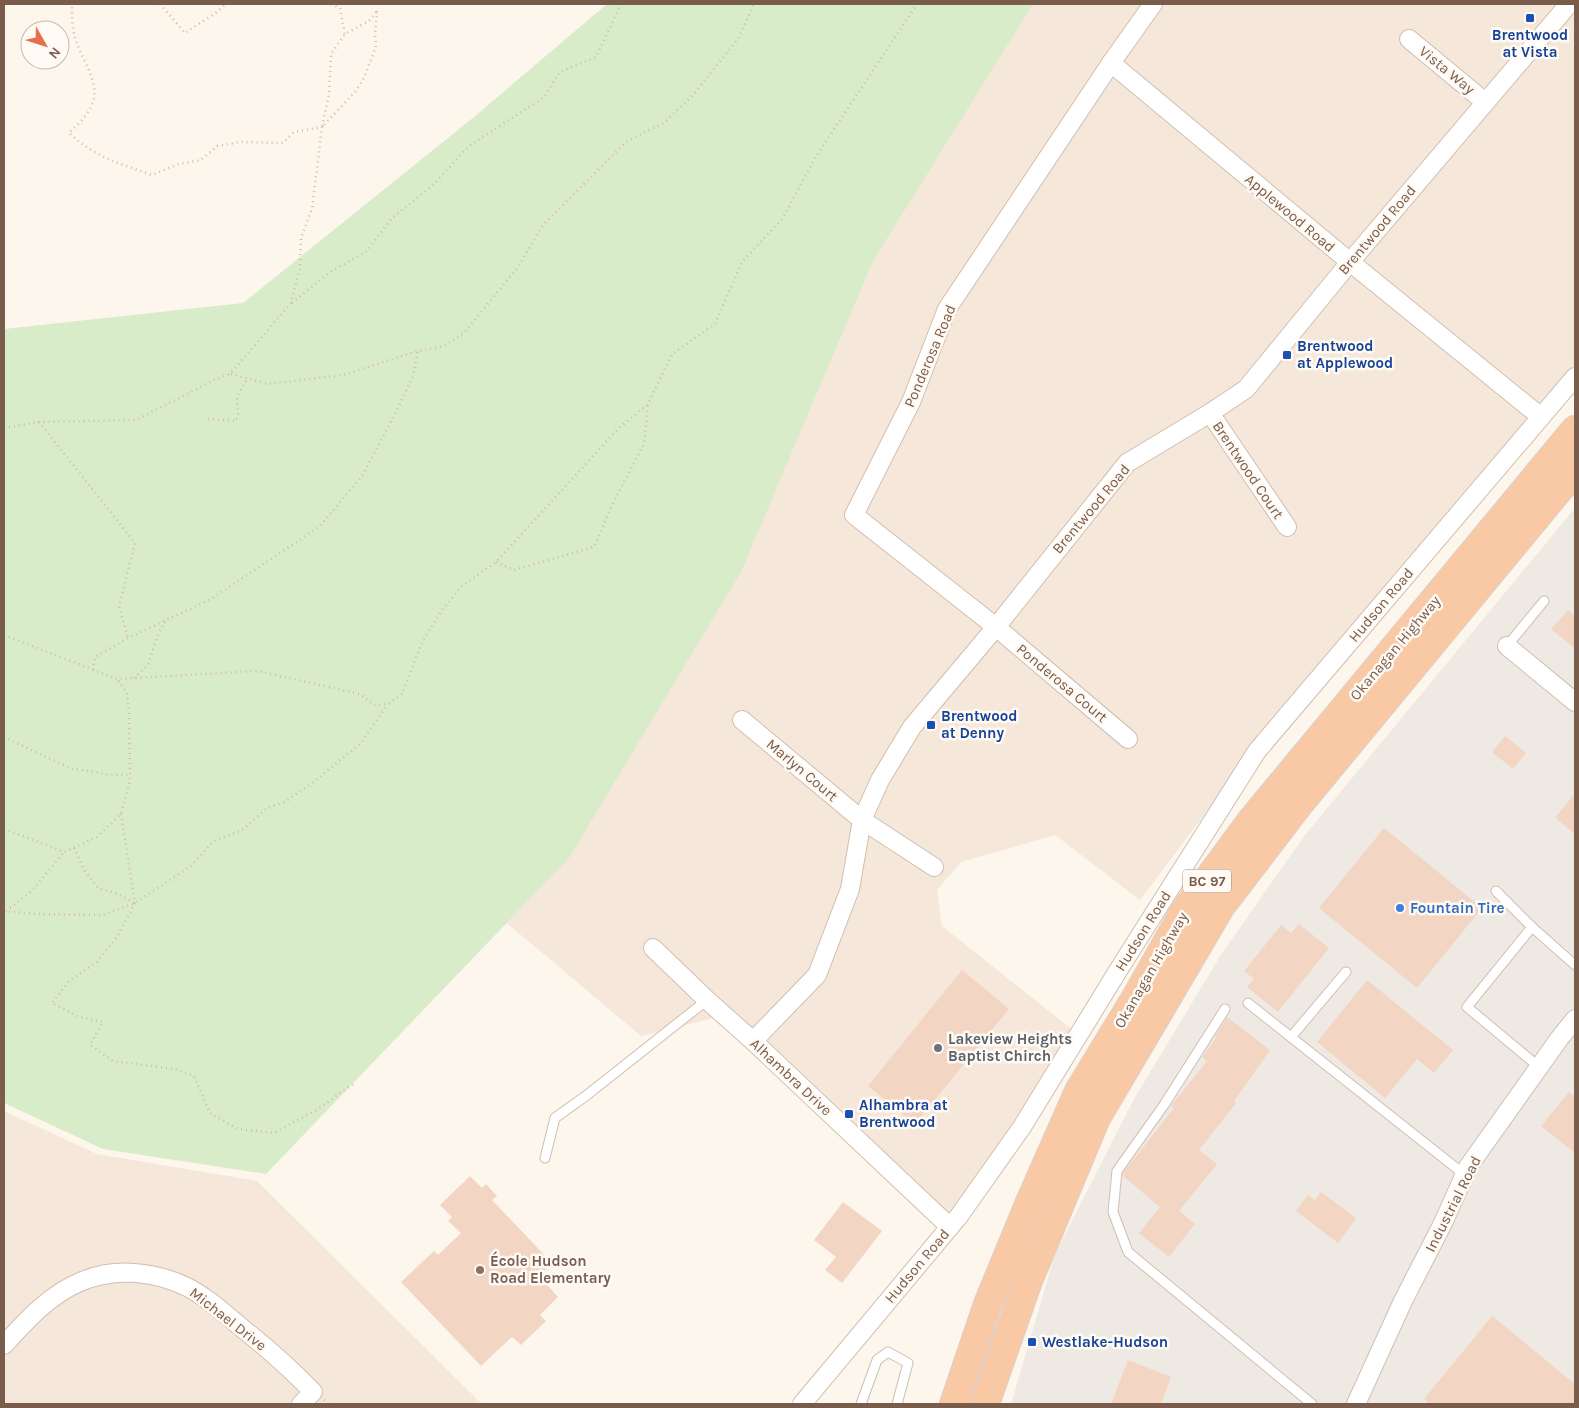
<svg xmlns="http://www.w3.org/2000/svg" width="1579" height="1408" viewBox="0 0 1579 1408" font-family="Karla,sans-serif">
<rect width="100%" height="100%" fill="#fdf6ec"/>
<g fill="#f5e8da">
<path d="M 1000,4 L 1575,4 L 1575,365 L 1330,666 L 1256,746 L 1140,900 L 1055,835 L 961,862 L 937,890 L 942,926 L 1074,1031 L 945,1228 L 714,1018 L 641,1036 L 502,919 Z"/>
<path d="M 4,1111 L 97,1154 L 257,1181 L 482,1404 L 4,1404 Z"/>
</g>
<path fill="#efe9e4" d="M 1575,508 L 1575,1404 L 1011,1404 L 1055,1254 L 1134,1099 L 1222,953 L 1305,835 Z"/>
<path fill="#d8ecc9" d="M 607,4 L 1033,4 L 873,261 L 741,572 L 569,858 L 266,1174 L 103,1149 L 4,1103 L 4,329 L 243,303 L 474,117 Z"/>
<g fill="#f3d5c3">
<path d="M 1568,610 L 1575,616 L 1575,649 L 1551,629 Z"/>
<path d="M 1505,736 L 1526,753 L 1513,769 L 1492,752 Z"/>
<path d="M 1575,793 L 1575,834 L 1555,818 Z"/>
<path d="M 1384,828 L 1482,908 L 1417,988 L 1319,908 Z"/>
<path d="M 1299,924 L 1329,948 L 1278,1012 L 1247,987 L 1254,979 L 1244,971 L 1281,925 L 1291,933 Z"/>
<path d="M 962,970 L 1009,1009 L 915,1124 L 868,1086 Z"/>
<path d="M 1367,980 L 1453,1050 L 1434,1073 L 1417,1059 L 1385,1098 L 1317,1042 Z"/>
<path d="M 1227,1017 L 1270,1050 L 1234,1101 L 1236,1103 L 1199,1150 L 1217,1164 L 1179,1211 L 1195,1224 L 1169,1257 L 1139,1233 L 1160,1207 L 1123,1176 L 1123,1173 L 1174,1108 L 1171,1106 L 1207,1061 L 1202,1057 L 1216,1038 L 1215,1037 Z"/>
<path d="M 1569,1092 L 1575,1097 L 1575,1153 L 1541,1126 Z"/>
<path d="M 470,1176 L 482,1188 L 486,1184 L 497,1196 L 492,1200 L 552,1263 L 539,1276 L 558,1297 L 540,1315 L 546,1321 L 521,1345 L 512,1337 L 481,1366 L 401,1282 L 434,1251 L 438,1255 L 461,1233 L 448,1221 L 452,1217 L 440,1205 Z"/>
<path d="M 1321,1192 L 1356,1218 L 1338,1243 L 1296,1211 L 1308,1195 L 1315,1200 Z"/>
<path d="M 843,1202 L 882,1231 L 842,1283 L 825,1270 L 836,1257 L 814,1240 Z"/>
<path d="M 1492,1316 L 1575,1384 L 1575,1404 L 1430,1404 L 1424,1399 Z"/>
<path d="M 1128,1360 L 1171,1377 L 1161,1404 L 1111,1404 Z"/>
</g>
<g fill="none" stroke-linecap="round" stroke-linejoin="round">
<g stroke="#d1beb0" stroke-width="11">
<g id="service">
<path d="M 1507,646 L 1544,601"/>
<path d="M 1496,891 L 1532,927"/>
<path d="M 1248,1003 L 1465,1175"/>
<path d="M 1225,1009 L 1164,1105 L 1117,1171 L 1113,1212 L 1128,1252 L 1312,1404"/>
<path d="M 1291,1037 L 1346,972"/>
<path d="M 1539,1067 L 1467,1007 L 1532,927 L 1575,965"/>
<path d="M 545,1158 L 555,1118 L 587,1095 L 707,1000"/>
<path d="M 861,1404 L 877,1360 L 888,1352 L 908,1363 L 897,1404"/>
</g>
</g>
<g stroke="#d1beb0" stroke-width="20">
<g id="minor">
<path d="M 1409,39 L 1485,102"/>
<path d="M 1111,63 L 1350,262 L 1541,417"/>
<path d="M 1210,413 L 1287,527"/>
<path d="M 1507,646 L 1575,702"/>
<path d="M 742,720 L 862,820 L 934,867"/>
<path d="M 1128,739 L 996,627 L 854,515 L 911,402 L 947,309 L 1111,63 L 1153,4"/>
<path d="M 653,948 L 707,1000 L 753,1041 L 950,1227"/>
<path d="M 753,1041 L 817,975 L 850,889 L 862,820 L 880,780 L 912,727 L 996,627 L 1127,463 L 1210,413 L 1246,389 L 1350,262 L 1569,4"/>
<path d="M 4,1345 C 26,1321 49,1295 80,1282 C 114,1267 154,1271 187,1287 C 207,1297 225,1314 242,1328 C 267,1348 291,1369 313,1392 L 301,1404"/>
<path d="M 802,1404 L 959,1216 L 1022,1127 L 1119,969 L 1257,751 L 1575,377"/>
<path d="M 1356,1404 L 1403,1301 L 1444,1221 L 1468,1167 L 1559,1039 L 1575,1019"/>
</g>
</g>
<g stroke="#dad1cd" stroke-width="30">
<g id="trunk">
<path d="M 954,1404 L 988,1304 L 1030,1202 L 1079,1091 L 1137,996 L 1185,911 L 1252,820 L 1575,430"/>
<path d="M 985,1404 L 1028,1281 L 1096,1118 L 1221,906 L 1299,804 L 1575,470"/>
</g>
</g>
<g stroke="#d9b8a5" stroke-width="2.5" stroke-dasharray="1 4" stroke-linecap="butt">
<path d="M 160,4 L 185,33 L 217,12 L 226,4"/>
<path d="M 331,4 L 340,8 L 345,34"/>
<path d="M 377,11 L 375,34 L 376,47 L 363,80 L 355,92 L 322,127 L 329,94 L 331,54 L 345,34 L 369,21 Z"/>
<path d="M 292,303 L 330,272 L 367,251 L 392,218 L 432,186 L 469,146 L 543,98 L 560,72 L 596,57 L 621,4"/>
<path d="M 231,374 L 268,384 L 343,375 L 418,351 L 444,346 L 464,333 L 518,267 L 543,225 L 626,142 L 665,122 L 693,95 L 738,39 L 754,4"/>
<path d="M 208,419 L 236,421 L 238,414 L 237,397 L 247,379"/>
<path d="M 39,422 L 135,543 L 119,606 L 128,638"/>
<path d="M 4,428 L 39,422 L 136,420 L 214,380 L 230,374 L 291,303 L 300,267 L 301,238 L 312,209 L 322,127 L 294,132 L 283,143 L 240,142 L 217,146 L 201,160 L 179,164 L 152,175 C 119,163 96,158 69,133 C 79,123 92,112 94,98 C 97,80 84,62 78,46 C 72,33 72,18 72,4"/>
<path d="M 496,562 L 514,570 L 594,547 L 615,499 L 644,444 L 648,405"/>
<path d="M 4,635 L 117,679 L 258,671 L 360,694 L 374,705 L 388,704 L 402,694 L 423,640 L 442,610 L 462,586 L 496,562 L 618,429 L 648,404 L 672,354 L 715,324 L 742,262 L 783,218 L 815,158 L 917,4"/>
<path d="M 93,670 L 95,657 L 128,638 L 211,599 L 319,527 L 362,476 L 396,412 L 413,376 L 418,351"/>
<path d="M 134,678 L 148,665 L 157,637 L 166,620"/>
<path d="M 4,737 L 72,769 L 90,771 L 111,775 L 129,775"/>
<path d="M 121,814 L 135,903 L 117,937 L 97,962 L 69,981 L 52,1003 L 79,1017 L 103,1022 L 90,1045 L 113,1061 L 175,1069 L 194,1076 L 210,1113 L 238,1129 L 274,1133 L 318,1109 L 353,1084"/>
<path d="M 4,829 L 64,852 L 97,837 L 121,814 L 130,781 L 129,713 L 127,693 L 117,679"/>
<path d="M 74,848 L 85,871 L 98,888 L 118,894 L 135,903"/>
<path d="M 4,911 L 38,914 L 103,915 L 135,903 L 191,866 L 214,841 L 242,830 L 267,808 L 286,801 L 311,784 L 361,743 L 388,704"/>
<path d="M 6,911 L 32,891 L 64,852"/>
<path d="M 324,1400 L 329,1404"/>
</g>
<use href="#service" stroke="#fff" stroke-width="9"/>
<use href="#minor" stroke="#fff" stroke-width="18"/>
<use href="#trunk" stroke="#f9c8a4" stroke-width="28"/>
</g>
<g fill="#1a4fb4" stroke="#fffaf3" stroke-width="2">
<rect x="1525" y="13" width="10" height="10" rx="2.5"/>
<rect x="1282" y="350" width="10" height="10" rx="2.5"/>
<rect x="926" y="720" width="10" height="10" rx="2.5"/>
<rect x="844" y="1109" width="10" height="10" rx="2.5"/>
<rect x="1027" y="1337" width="10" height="10" rx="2.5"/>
</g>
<circle fill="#3f7fe0" stroke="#fffaf3" stroke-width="2" cx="1400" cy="908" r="5"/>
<circle fill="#6b7280" stroke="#fffaf3" stroke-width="2" cx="938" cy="1048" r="5"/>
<circle fill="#8d6e63" stroke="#fffaf3" stroke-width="2" cx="480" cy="1270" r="5"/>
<g text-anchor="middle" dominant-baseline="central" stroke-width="5" stroke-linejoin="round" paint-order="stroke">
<rect fill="#fffaf3" stroke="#a28b7f" stroke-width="1" x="1183" y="869.5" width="48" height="23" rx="4"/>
<g font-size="14" font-weight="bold" fill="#7a5c4d">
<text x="1207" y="881">BC 97</text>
</g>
<g font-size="15" font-weight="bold" fill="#164399" stroke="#fffaf3" text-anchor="start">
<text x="1530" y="35" text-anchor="middle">Brentwood<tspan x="1530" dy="17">at Vista</tspan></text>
<text x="1297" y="346">Brentwood<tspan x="1297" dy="17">at Applewood</tspan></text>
<text x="941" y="716">Brentwood<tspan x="941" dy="17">at Denny</tspan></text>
<text x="859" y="1105">Alhambra at<tspan x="859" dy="17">Brentwood</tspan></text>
<text x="1042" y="1342">Westlake-Hudson</text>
</g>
<g font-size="15" fill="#7a5c4d" stroke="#fffaf3">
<text transform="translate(1447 70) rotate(39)">Vista Way</text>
<text transform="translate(1290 213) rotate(40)">Applewood Road</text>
<text transform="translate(1377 230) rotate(-50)">Brentwood Road</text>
<text transform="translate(930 356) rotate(-67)">Ponderosa Road</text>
<text transform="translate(1248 470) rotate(56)">Brentwood Court</text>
<text transform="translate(1091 509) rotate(-50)">Brentwood Road</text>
<text transform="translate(1381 605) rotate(-50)">Hudson Road</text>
<text transform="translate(1395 648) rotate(-50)">Okanagan Highway</text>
<text transform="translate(1062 683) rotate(40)">Ponderosa Court</text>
<text transform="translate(802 770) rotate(40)">Marlyn Court</text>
<text transform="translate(1143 931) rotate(-58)">Hudson Road</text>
<text transform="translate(1151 970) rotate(-60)">Okanagan Highway</text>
<text transform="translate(791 1077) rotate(43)">Alhambra Drive</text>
<text transform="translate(1453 1204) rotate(-63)">Industrial Road</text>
<text transform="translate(917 1266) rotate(-50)">Hudson Road</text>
<text transform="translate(228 1319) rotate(38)">Michael Drive</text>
</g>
<g font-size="15" font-weight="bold" fill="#366cbe" stroke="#fffaf3" text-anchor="start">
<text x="1410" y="908">Fountain Tire</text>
</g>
<g font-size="15" font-weight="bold" fill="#5b616d" stroke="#fffaf3" text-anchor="start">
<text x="948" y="1039">Lakeview Heights<tspan x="948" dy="17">Baptist Chirch</tspan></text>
</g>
<g font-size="15" font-weight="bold" fill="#785e54" stroke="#fffaf3" text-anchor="start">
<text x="490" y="1261">École Hudson<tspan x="490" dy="17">Road Elementary</tspan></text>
</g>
</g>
<rect width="1579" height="1408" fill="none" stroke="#7a5c4d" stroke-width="10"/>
<g transform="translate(45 45) rotate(129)"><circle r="24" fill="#fffaf3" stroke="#cabbb1"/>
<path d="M0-4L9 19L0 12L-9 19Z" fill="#e76f51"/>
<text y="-8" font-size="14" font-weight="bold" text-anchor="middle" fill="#7a5c4d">N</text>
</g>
</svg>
